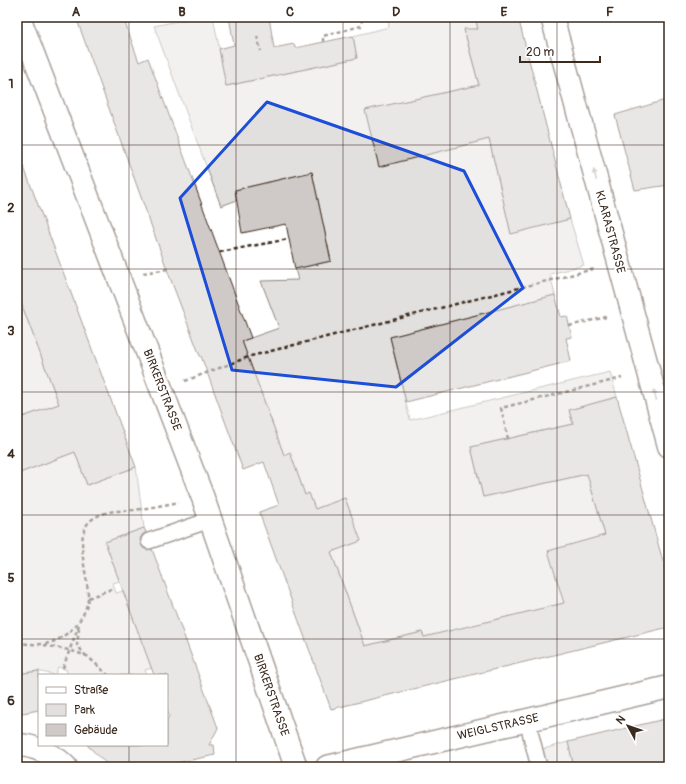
<svg xmlns="http://www.w3.org/2000/svg" width="686" height="784" viewBox="0 0 686 784" font-family="Pangolin,sans-serif">
<rect width="100%" height="100%" fill="#fff"/>
<filter id="ink" filterUnits="userSpaceOnUse"><feTurbulence type="fractalNoise" baseFrequency=".025" numOctaves="2"/><feDisplacementMap in="SourceGraphic" scale="8" xChannelSelector="R" yChannelSelector="G"/><feConvolveMatrix kernelMatrix="1 2 1 2 8 2 1 2 1" color-interpolation-filters="sRGB"/></filter>
<g filter="url(#ink)">
<g fill="#e2e0de" stroke="#8e857e">
<path d="M 197,17 L 213,17 L 227,86 L 357,58 L 353,36 L 389,27 L 388,17 L 475,17 L 478,29 L 464,30 L 479,85 L 366,110 L 379,166 L 489,139 L 511,233 L 570,219 L 584,265 L 550,274 L 555,295 L 390,337 L 410,420 L 610,372 L 617,397 L 569,410 L 575,430 L 563,426 L 471,447 L 483,497 L 587,474 L 621,589 L 424,638 L 422,632 L 365,646 L 331,552 L 360,541 L 345,498 L 315,509 L 309,494 L 305,495 L 290,453 L 284,455 L 242,341 L 279,328 L 261,281 L 298,280 L 295,269 L 331,261 L 312,172 L 235,190 L 237,200 L 221,206 L 154,26 Z"/>
<path d="M 17,292 L 59,404 L 17,419 Z"/>
<path d="M 75,452 L 87,485 L 136,467 L 144,528 L 106,542 L 120,581 L 113,583 L 116,593 L 123,591 L 152,668 L 145,670 L 147,675 L 66,675 L 67,670 L 58,667 L 55,675 L 37,671 L 17,674 L 17,474 Z"/>
<path d="M 568,742 L 574,767 L 545,767 L 540,750 Z"/>
</g>
<g fill="#cfcac7" stroke="#3b2a1e">
<path d="M 76,17 L 123,17 L 139,62 L 148,58 L 251,338 L 242,341 L 284,455 L 290,452 L 305,495 L 309,493 L 315,509 L 345,498 L 361,541 L 331,552 L 365,646 L 422,632 L 424,637 L 564,603 L 548,551 L 605,535 L 587,474 L 483,497 L 471,447 L 573,424 L 569,410 L 617,397 L 669,583 L 669,627 L 331,709 L 259,512 L 279,505 L 264,462 L 243,470 L 201,356 L 200,356 L 172,283 Z"/>
<path d="M 229,17 L 269,17 L 274,48 L 294,44 L 295,48 L 353,36 L 357,58 L 226,86 L 219,49 L 234,45 Z"/>
<path d="M 475,17 L 518,17 L 570,219 L 511,234 L 489,139 L 379,167 L 365,110 L 479,85 L 464,29 L 478,29 Z"/>
<path d="M 669,99 L 669,185 L 635,190 L 615,115 Z"/>
<path d="M 17,154 L 19,154 L 136,467 L 87,485 L 75,452 L 17,474 L 17,419 L 59,404 L 17,292 Z"/>
<path d="M 312,172 L 331,261 L 295,269 L 286,224 L 242,233 L 235,190 Z"/>
<path d="M 555,295 L 561,317 L 567,316 L 572,337 L 566,338 L 571,361 L 406,402 L 390,337 Z"/>
<path d="M 144,528 L 146,532 L 142,535 L 140,539 L 141,544 L 143,548 L 147,550 L 152,549 L 218,728 L 209,745 L 214,745 L 215,755 L 157,767 L 110,767 L 87,745 L 167,745 L 167,720 L 169,716 L 167,710 L 167,675 L 154,675 L 105,542 Z"/>
<path d="M 39,671 L 39,710 L 17,714 L 17,674 Z"/>
<path d="M 669,718 L 669,767 L 574,767 L 568,742 Z"/>
</g>
<g fill="none" stroke-linecap="round" stroke-linejoin="round">
<g stroke="#3b2a1e" stroke-width="18">
<g id="service">
<path d="M 149,541 L 210,520"/>
<path d="M 527,720 L 539,767"/>
</g>
</g>
<g stroke="#3b2a1e" stroke-width="25">
<g id="minor">
<path d="M 19,17 L 203,498 L 296,767"/>
<path d="M 552,17 L 669,446"/>
<path d="M 17,745 C 34,745 55,755 66,767"/>
<path d="M 327,767 L 669,687"/>
</g>
</g>
<g stroke="#3b2a1e" stroke-width="2.5" stroke-dasharray="4 3" stroke-linecap="butt">
<path d="M 257,36 L 261,51"/>
<path d="M 323,42 L 323,36 L 361,26 L 362,23 L 361,17"/>
<path d="M 220,252 L 289,239"/>
<path d="M 143,273 L 168,269"/>
<path d="M 569,326 L 606,317"/>
<path d="M 185,381 L 251,356 L 594,269"/>
<path d="M 508,439 L 501,408 L 622,378"/>
<path d="M 88,598 L 114,588"/>
<path d="M 79,628 L 77,645 L 86,656"/>
<path d="M 17,643 C 41,645 54,647 73,628 C 81,620 87,610 88,598 C 89,577 73,537 90,521 C 103,510 118,511 134,510 C 149,508 164,505 179,502"/>
<path d="M 44,645 L 69,650 L 87,656 L 108,675"/>
<path d="M 63,668 L 80,622"/>
</g>
<use href="#service" stroke="#fff" stroke-width="15"/>
<use href="#minor" stroke="#fff" stroke-width="22"/>
</g>
<defs><path id="oneway-solid" d="M-6-.8H1V-3.2L6.5 0L1 3.2V.8H-6Z"/></defs>
<g fill="#a79f9a">
<use href="#oneway-solid" transform="translate(595 175) rotate(-105)"/>
<use href="#oneway-solid" transform="translate(655 395) rotate(-105)"/>
</g>
</g>
<path d="M0 0H686V784H0ZM 267,102 L 464,171 L 523,288 L 396,387 L 232,370 L 180,198 Z" fill="#fff" fill-opacity=".55" fill-rule="evenodd"/>
<path fill="none" stroke="#1d4ed8" stroke-width="3" stroke-linejoin="round" d="M 267,102 L 464,171 L 523,288 L 396,387 L 232,370 L 180,198 Z"/>
<path fill="none" stroke="#3b2a1e" stroke-width="1" stroke-opacity="0.55" d="M 129,17 L 129,675M 236,17 L 236,767M 343,17 L 343,767M 450,17 L 450,767M 557,17 L 557,767M 17,145 L 669,145M 17,269 L 669,269M 17,392 L 669,392M 17,515 L 669,515M 17,639 L 669,639M 129,745 L 129,767"/>
<g text-anchor="middle" dominant-baseline="central" stroke-width="4" stroke-linejoin="round" paint-order="stroke">
<g font-size="12" fill="#3b2a1e" stroke="#fff">
<text transform="translate(610 232) rotate(75)">KLARASTRASSE</text>
<text transform="translate(162 390) rotate(69)">BIRKERSTRASSE</text>
<text transform="translate(271 695) rotate(71)">BIRKERSTRASSE</text>
<text transform="translate(498 727) rotate(-13)">WEIGLSTRASSE</text>
</g>
</g>
<rect width="686" height="784" fill="none" stroke="#fff" stroke-width="44"/>
<rect x="38" y="674" width="130" height="72" fill="#ffffff" stroke="#b1aaa5"/>
<rect x="46" y="687" width="20" height="6" fill="#ffffff" stroke="#b1aaa5"/>
<text x="74" y="694" font-size="12" fill="#3b2a1e">Straße</text>
<rect x="46" y="704" width="20" height="12" fill="#e2e0de" stroke="#b1aaa5"/>
<text x="74" y="714" font-size="12" fill="#3b2a1e">Park</text>
<rect x="46" y="724" width="20" height="12" fill="#cfcac7" stroke="#b1aaa5"/>
<text x="74" y="734" font-size="12" fill="#3b2a1e">Gebäude</text>
<g transform="translate(628 726) rotate(310)" stroke="#ffffff" stroke-width="3" paint-order="stroke">
<path d="M0-3L7 15L0 10L-7 15Z" fill="#3b2a1e"/>
<text y="-6" font-size="11" font-weight="bold" text-anchor="middle" fill="#3b2a1e">N</text>
</g>
<path d="M520 56v6h80v-6" fill="none" stroke="#3b2a1e" stroke-width="2"/>
<text x="526" y="56" font-size="12" fill="#3b2a1e" stroke="#ffffff" stroke-width="3" paint-order="stroke">20 m</text>
<rect x="22" y="22" width="642" height="740" fill="none" stroke="#3b2a1e" stroke-width="1.5"/>
<g font-size="13" text-anchor="middle" font-weight="bold" fill="#3b2a1e">
<text x="76" y="16">A</text>
<text x="182" y="16">B</text>
<text x="290" y="16">C</text>
<text x="396" y="16">D</text>
<text x="504" y="16">E</text>
<text x="610" y="16">F</text>
<text x="11" y="88">1</text>
<text x="11" y="212">2</text>
<text x="11" y="335">3</text>
<text x="11" y="458">4</text>
<text x="11" y="582">5</text>
<text x="11" y="705">6</text>
</g>
</svg>
